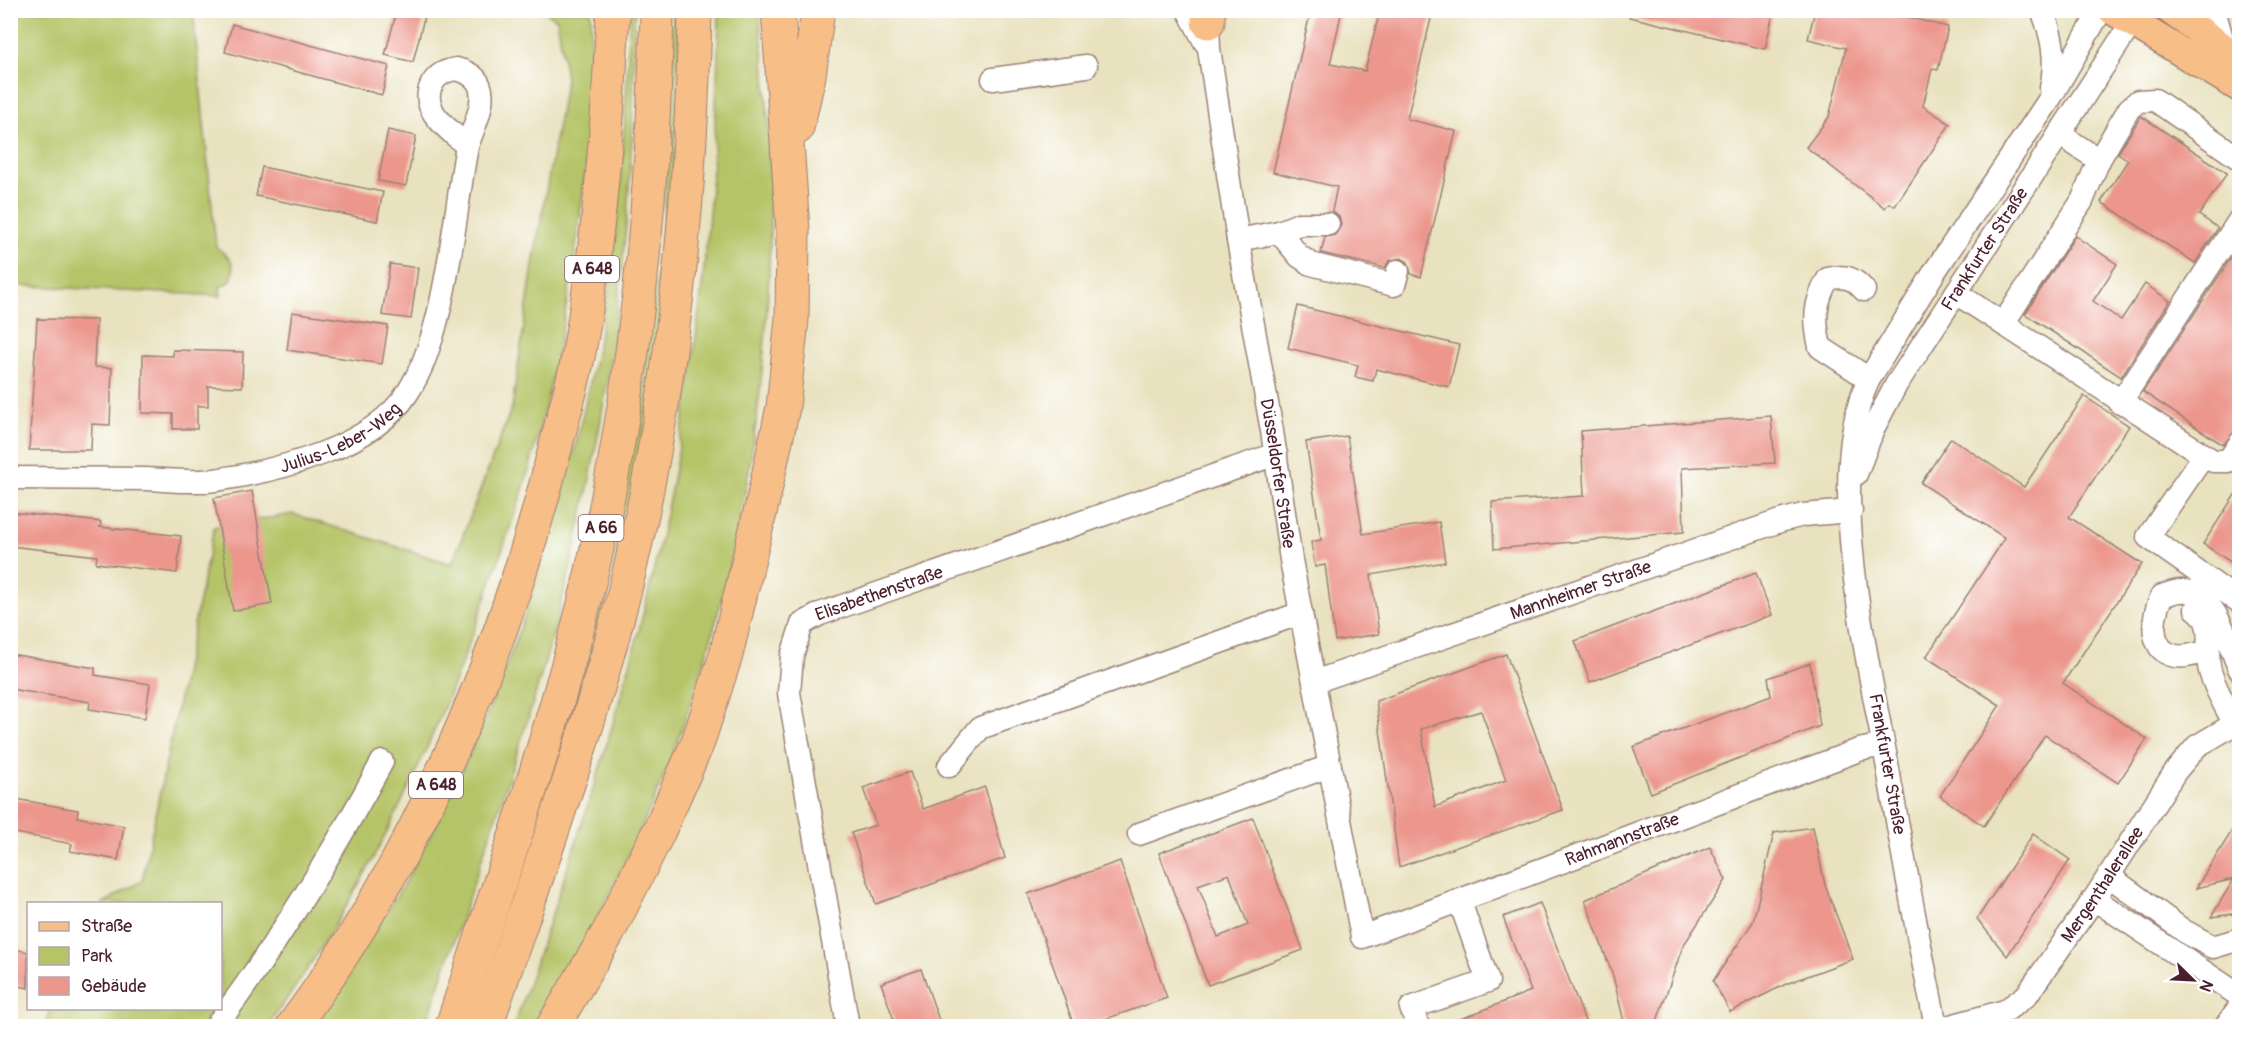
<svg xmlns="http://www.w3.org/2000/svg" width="2250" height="1037" viewBox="0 0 2250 1037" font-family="Pangolin,sans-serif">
<rect width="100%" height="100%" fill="#fff"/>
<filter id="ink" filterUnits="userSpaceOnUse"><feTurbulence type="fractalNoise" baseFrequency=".0167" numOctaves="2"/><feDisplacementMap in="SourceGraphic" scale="12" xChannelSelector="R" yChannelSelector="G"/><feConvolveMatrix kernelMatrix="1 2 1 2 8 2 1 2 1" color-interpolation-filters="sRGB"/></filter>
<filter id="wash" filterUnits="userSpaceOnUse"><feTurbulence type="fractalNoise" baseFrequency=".008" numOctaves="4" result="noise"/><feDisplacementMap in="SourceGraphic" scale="24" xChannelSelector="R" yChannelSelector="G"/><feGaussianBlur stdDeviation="1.35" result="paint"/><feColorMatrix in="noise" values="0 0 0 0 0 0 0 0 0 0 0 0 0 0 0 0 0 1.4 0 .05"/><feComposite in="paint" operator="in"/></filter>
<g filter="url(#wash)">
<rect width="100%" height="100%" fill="#e9e2bf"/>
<g fill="#b5c467" stroke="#807249" stroke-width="1.5">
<path d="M 10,11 L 193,11 L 216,247 C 230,257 237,263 231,281 L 220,287 L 221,296 L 11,285 Z"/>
<path d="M 543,11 L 591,11 C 591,65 591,119 585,174 C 573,283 553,394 520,499 C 506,540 491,581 477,622 C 425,766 359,904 267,1026 L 45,1026 L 51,1009 L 220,1008 L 220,904 L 103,903 L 142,881 L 214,527 L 293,514 L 452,564 L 512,407 L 534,259 L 566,79 L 557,19 Z"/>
<path d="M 630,11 L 635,11 C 633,65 634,119 630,173 C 622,301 602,432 573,556 C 535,716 476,870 426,1026 L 311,1026 C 348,971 387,916 419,857 C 514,679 577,481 609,281 C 623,192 626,101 630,11 Z"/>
<path d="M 673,11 L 680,11 C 676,124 672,238 657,350 C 624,583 547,805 473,1026 L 466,1026 L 636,436 L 663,227 L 671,113 Z"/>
<path d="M 719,11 L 759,11 C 788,264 762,524 669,763 C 638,841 600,915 560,988 L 557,983 L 531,1026 L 514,1026 C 567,871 621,716 657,556 C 698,377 716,194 719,11 Z"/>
</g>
<g id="blocks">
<g fill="#ec968c" fill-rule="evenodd">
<path d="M 397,10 L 426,10 L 413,62 L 385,55 Z"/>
<path d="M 1311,10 L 1342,10 L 1330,64 L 1365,71 L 1380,10 L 1433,10 L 1407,119 L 1456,131 L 1421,277 L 1411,274 L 1408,262 L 1401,258 L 1389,261 L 1385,268 L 1321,253 L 1325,237 L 1335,235 L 1341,225 L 1339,217 L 1332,211 L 1337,187 L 1273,172 Z"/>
<path d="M 1630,10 L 1774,10 L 1765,49 L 1629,17 Z"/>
<path d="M 1815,10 L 1879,10 L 1948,27 L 1938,70 L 1932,69 L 1923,106 L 1950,124 L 1895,206 L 1889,203 L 1885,208 L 1806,147 L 1829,117 L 1846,48 L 1808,39 Z"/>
<path d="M 232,24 L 389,66 L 382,95 L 225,52 Z"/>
<path d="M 2141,116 L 2227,173 L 2199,215 L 2218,228 L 2195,263 L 2101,202 L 2128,160 L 2118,153 Z"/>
<path d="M 388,130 L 416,136 L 406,186 L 378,181 Z"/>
<path d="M 262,167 L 383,192 L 377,221 L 256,196 Z"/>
<path d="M 2075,236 L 2117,264 L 2093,301 L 2121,320 L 2145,284 L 2170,301 L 2121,377 L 2025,314 Z"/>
<path d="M 2240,244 L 2240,426 L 2223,445 L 2143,392 Z"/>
<path d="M 390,264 L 418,268 L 411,319 L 382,315 Z"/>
<path d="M 1298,306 L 1459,345 L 1449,387 L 1376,369 L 1373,381 L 1355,377 L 1358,365 L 1288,348 Z"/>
<path d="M 292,312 L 388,326 L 382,364 L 287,350 Z"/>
<path d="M 37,319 L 96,320 L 94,367 L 112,368 L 110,425 L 92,424 L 91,450 L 29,450 Z"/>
<path d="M 173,350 L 243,352 L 242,387 L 208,386 L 208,406 L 197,406 L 197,429 L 173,429 L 173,414 L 142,413 L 143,355 L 173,356 Z"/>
<path d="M 2084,396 L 2129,426 L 2069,517 L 2142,564 L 2063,683 L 2147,739 L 2118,783 L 2045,735 L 1984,826 L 1940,796 L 2000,705 L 1926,657 L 2005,538 L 1921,483 L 1951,438 L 2024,487 Z"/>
<path d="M 1771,416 L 1775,463 L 1682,468 L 1684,532 L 1494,549 L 1492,502 L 1584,496 L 1581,431 Z"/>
<path d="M 1347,436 L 1363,534 L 1439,522 L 1445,562 L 1371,575 L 1379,634 L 1335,641 L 1325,565 L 1315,567 L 1311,542 L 1321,540 L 1306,442 Z"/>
<path d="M 2240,487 L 2240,568 L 2203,544 Z"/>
<path d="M 252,491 L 272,604 L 233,611 L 214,498 Z"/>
<path d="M 10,512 L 101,522 L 100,527 L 181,536 L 177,573 L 96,563 L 97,556 L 10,546 Z"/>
<path d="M 1756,573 L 1772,615 L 1590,682 L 1575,641 Z"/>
<path d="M 10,654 L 95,668 L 95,675 L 150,684 L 145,718 L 89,709 L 90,702 L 10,689 Z"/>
<path d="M 1506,654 L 1563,810 L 1399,867 L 1376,701 ZM 1481,711 L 1506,780 L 1435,807 L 1421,729 Z"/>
<path d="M 1810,663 L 1820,726 L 1651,793 L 1633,747 L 1771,696 L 1768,678 Z"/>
<path d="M 910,772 L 923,809 L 985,787 L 1005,858 L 876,904 L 851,833 L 876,825 L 863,788 Z"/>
<path d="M 10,798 L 78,810 L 77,817 L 124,826 L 118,860 L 70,851 L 72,844 L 10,832 Z"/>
<path d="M 1253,818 L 1303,950 L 1208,985 L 1159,853 ZM 1229,874 L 1248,925 L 1218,937 L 1198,885 Z"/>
<path d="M 2240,818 L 2240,913 L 2211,917 L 2234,879 L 2196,888 Z"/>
<path d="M 1813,827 L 1825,885 L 1853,959 L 1786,984 L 1730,1012 L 1713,981 L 1753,922 L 1774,833 Z"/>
<path d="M 2033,834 L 2070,860 L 2007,956 L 1977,919 Z"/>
<path d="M 1710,847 L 1726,880 L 1683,946 L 1657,1021 L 1625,1026 L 1613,976 L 1585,900 Z"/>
<path d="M 1120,861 L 1167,998 L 1085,1026 L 1074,1026 L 1028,894 Z"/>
<path d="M 1540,903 L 1585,1021 L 1571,1026 L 1443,1026 L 1531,991 L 1503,917 Z"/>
<path d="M 10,948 L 28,952 L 28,988 L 10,984 Z"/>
<path d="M 921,969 L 941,1026 L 896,1026 L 881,983 Z"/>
</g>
</g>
</g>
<g filter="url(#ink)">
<use href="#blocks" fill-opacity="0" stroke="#9a8075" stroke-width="1.5"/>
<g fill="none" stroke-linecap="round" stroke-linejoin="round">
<g stroke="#9a8075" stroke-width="25">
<g id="minor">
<path d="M 1188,10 L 1205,42"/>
<path id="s1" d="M 1215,10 L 1208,22 L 1209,49 L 1238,240 L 1272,431 L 1291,560 L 1362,937 L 1859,750 L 1883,745"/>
<path d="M 2042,10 C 2053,37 2057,60 2051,88"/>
<path d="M 2214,10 L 2225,49"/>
<path d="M 456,69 C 499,79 477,118 467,146 C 450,130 418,110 432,84 C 438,74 445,71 456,69 Z"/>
<path d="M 993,79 L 1086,66"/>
<path d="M 2059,134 L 2099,160"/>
<path d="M 1279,232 L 1299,256 L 1311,264 L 1394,285 L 1398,271"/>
<path d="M 1238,240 L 1279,232 L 1299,224 L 1328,224"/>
<path d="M 1864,290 C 1853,277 1844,275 1828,279 C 1814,303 1814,321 1820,347 L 1869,379"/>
<path d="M 1956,293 L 2213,461 L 2228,461 L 2240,443"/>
<path d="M 2003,324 L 2082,201 L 2099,160 L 2129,109 L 2138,101 L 2155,100 L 2240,159"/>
<path d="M 2120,403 L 2240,219"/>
<path d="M 2204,455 L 2148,537 L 2240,602"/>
<path id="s2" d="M 1856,474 L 1874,427 L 1896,385 L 2140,10"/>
<path id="s3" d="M 10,478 C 56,478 101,479 147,479 C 169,480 193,483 215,480 C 277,471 373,448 408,392 C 446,335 454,215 467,146"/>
<path d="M 2196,609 C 2217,623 2204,651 2210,671 C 2215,689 2226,707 2234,723"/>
<path d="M 2196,654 C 2152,667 2147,626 2162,596 C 2167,595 2174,591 2180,591 C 2215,588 2229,646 2240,670"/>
<path id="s4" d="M 1314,682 L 1780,521 L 1803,515 L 1851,511"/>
<path d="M 949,766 L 980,728 L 1301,613"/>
<path d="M 1139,834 L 1330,766"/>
<path d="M 2109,876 L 2184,931 L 2213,947 L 2240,939"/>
<path d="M 2094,899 L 2240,996"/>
<path d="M 216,1026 C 278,943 332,854 382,762"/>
<path id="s5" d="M 848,1026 L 789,693 L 792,656 L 802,624 L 820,614 L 1276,454"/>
<path d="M 1418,1026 L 1411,1008 L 1488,981 L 1460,902"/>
<path d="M 1936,1026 C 1918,939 1902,851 1887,763 C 1868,662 1823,472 1869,379 L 1935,271 L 2049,100 L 2101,10"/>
<path id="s6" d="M 1950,1026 L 2005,1011 L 2026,996 L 2094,899 L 2175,772 L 2197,746 L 2240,721"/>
<path d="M 2226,1026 L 2240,1006"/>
</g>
</g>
<g stroke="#9a8075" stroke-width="31">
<g id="major">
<path d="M 2112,10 L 2240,88"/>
<path d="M 2170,10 L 2240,59"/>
</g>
</g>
<g stroke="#9a8075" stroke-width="35">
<g id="highway">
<path d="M 1208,10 L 1208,22"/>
<path d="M 797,128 L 809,76 L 818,10"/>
<path d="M 293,1026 C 421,853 506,649 557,441 C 565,409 575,378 580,346 C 600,234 608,123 613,10"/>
<path d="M 452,1026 C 502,874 557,723 593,566 C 636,383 653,198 657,10"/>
<path d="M 486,1026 C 536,878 591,729 628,577 C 673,390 691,202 695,10"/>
<path d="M 553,1026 L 608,933 L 659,831 L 698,742 L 726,655 L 764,496 L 783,407 L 792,319 L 793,231 L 778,10"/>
</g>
</g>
<use href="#minor" stroke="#fff" stroke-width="22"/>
<use href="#major" stroke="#f7be88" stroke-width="28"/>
<use href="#highway" stroke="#f7be88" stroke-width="33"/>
</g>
</g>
<g text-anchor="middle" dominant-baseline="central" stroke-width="6" stroke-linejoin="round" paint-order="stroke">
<g fill="#fff" stroke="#80626b" stroke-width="1.5">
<rect x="565" y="256" width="54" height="26" rx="4.5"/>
<rect x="578.5" y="515" width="45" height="26" rx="4.5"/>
<rect x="409" y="772" width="54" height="26" rx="4.5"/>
</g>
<g font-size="16" font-weight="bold" fill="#4a1f2b">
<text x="592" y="269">A 648</text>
<text x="601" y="528">A 66</text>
<text x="436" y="785">A 648</text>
</g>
<g font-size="18" fill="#4a1f2b" stroke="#fff">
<text stroke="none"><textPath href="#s2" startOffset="260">Frankfurter Straße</textPath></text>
<text stroke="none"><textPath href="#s3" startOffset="339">Julius-Leber-Weg</textPath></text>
<text stroke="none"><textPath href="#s1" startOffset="471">Düsseldorfer Straße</textPath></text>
<text stroke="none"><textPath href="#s4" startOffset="282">Mannheimer Straße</textPath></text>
<text stroke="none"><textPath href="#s5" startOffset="492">Elisabethenstraße</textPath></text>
<text transform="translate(1887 764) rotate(80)">Frankfurter Straße</text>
<text stroke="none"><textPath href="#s1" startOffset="1220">Rahmannstraße</textPath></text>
<text stroke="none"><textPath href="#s6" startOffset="218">Mergenthalerallee</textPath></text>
</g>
</g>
<rect width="2250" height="1037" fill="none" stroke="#fff" stroke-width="36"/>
<rect x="27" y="902" width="195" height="108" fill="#ffffff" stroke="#b7a5aa" stroke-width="1.5"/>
<rect x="39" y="922" width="30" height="9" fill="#f7be88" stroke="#b7a5aa" stroke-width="1.5"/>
<text x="81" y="932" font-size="18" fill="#4a1f2b">Straße</text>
<rect x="39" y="947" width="30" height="18" fill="#b5c467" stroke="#b7a5aa" stroke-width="1.5"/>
<text x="81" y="962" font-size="18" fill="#4a1f2b">Park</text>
<rect x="39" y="977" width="30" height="18" fill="#ec968c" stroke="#b7a5aa" stroke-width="1.5"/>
<text x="81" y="992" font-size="18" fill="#4a1f2b">Gebäude</text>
<g transform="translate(2193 980) rotate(114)" stroke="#ffffff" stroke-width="4.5" paint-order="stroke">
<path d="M0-4.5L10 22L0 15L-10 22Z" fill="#4a1f2b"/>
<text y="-9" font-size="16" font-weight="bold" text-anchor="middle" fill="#4a1f2b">N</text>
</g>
</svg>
